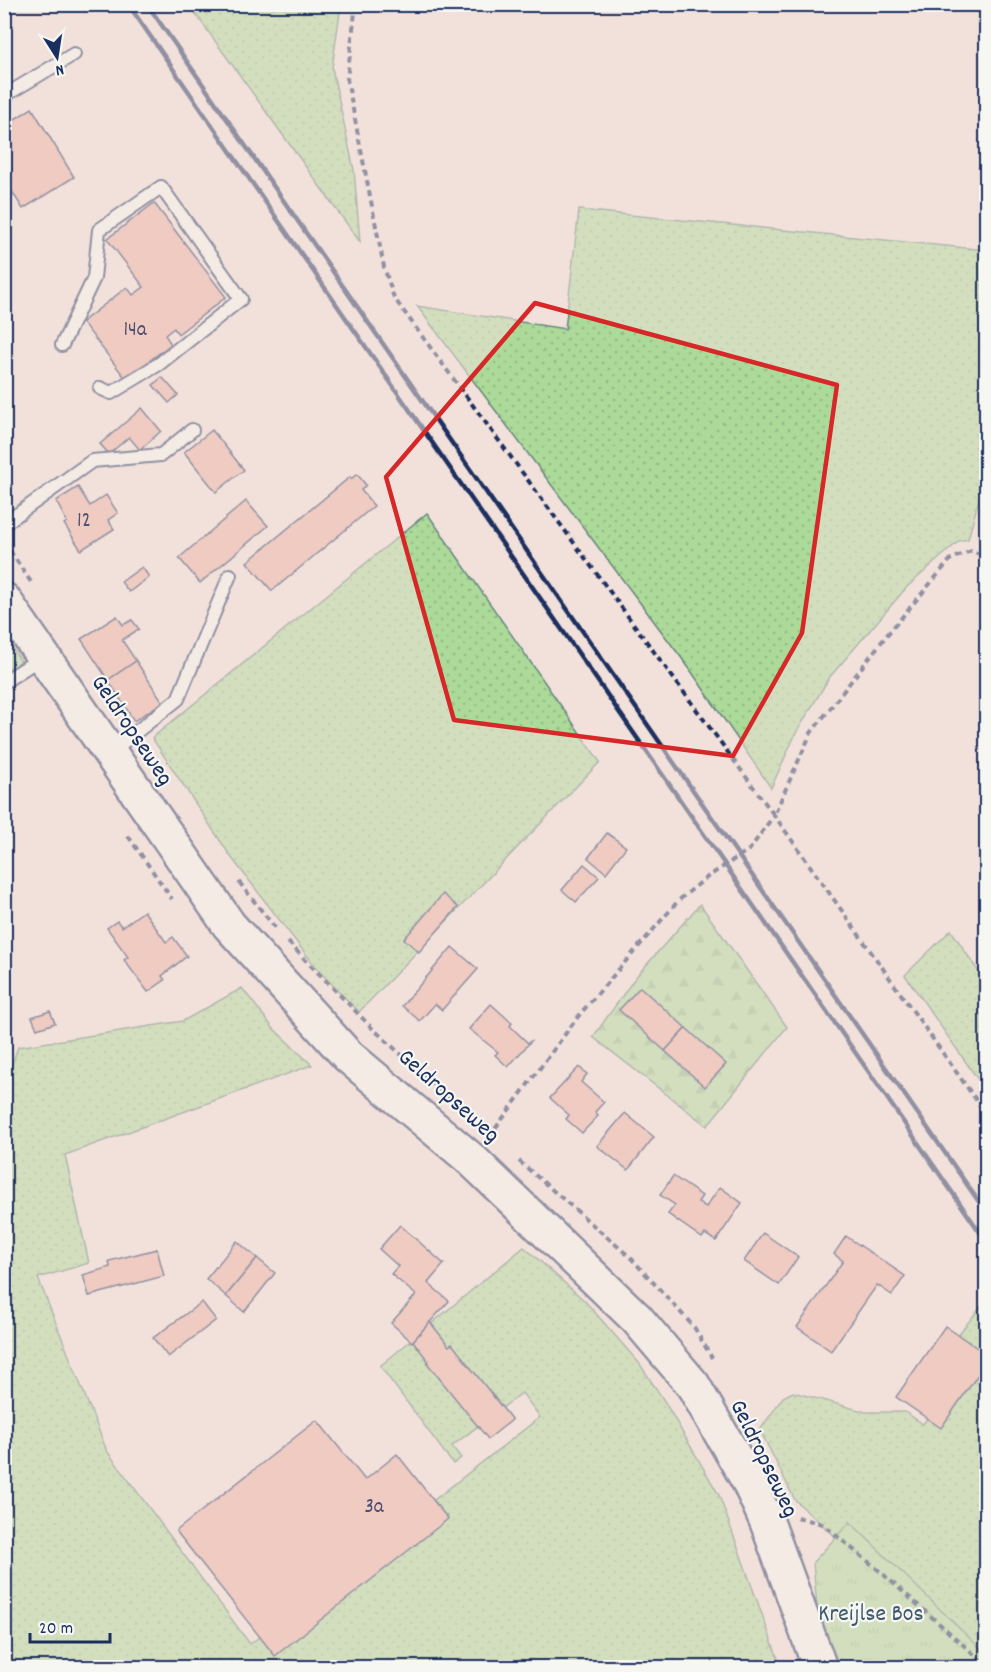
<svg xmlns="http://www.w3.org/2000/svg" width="991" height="1672" viewBox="0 0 991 1672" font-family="Dekko,sans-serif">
<defs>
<pattern id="grass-dots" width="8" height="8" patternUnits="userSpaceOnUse" patternTransform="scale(1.5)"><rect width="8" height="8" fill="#acda99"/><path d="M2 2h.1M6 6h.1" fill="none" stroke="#93bb86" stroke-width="1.8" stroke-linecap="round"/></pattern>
<pattern id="forest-firs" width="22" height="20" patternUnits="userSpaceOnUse" patternTransform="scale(1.5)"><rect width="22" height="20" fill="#acda99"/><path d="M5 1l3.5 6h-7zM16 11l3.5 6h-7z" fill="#93bb86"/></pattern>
<pattern id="park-tufts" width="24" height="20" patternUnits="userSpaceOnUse" patternTransform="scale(1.5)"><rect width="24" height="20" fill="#acda99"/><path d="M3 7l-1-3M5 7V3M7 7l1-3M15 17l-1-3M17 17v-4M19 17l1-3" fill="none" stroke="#93bb86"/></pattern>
</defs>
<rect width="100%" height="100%" fill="#f2e1db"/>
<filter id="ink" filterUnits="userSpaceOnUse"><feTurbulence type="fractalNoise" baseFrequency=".0167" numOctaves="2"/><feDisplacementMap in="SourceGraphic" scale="12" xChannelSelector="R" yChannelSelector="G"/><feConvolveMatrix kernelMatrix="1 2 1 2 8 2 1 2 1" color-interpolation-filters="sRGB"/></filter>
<g filter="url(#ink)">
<g fill="url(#grass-dots)" stroke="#64847c" stroke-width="1.5">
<path d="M 189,5 L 341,5 L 332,68 L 354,170 L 360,242 Z"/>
<path d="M 579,210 L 986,250 L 986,473 L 968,539 L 959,541 L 907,587 L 829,678 L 796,733 L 771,788 L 689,668 L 417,306 L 565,329 Z"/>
<path d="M 427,513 L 600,762 L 359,1012 L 318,970 L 231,857 L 152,738 Z"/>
<path d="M 951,930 L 986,983 L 986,1091 L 905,975 Z"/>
<path d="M 242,988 L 274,1029 L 312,1065 L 65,1155 L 89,1263 L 38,1278 L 107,1451 L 250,1644 L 540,1417 L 522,1393 L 452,1446 L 461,1458 L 453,1464 L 380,1366 L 524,1247 L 585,1301 L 639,1363 L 663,1399 L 719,1495 L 781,1667 L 5,1668 L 4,1087 L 18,1047 L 183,1021 Z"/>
<path d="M 984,1303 L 986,1307 L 986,1662 L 851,1551 L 795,1500 L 760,1430 L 783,1397 L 793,1392 L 866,1412 L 905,1412 L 923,1424 L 972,1357 L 953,1341 Z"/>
</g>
<g fill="url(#forest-firs)" stroke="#64847c" stroke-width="1.5">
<path d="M 4,636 L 21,661 L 5,672 L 4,672 Z"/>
<path d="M 700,904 L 787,1027 L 707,1126 L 593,1037 L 635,978 Z"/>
</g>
<path fill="url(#park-tufts)" stroke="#64847c" stroke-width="1.5" d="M 850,1522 L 986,1654 L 986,1667 L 822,1667 L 813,1562 Z"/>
<g fill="#eab0a4" stroke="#1b2f5e" stroke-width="1.5">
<path d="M 32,108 L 74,177 L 23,209 L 4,179 L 4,126 Z"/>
<path d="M 154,203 L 226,297 L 178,334 L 174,328 L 165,335 L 171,344 L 126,379 L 82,322 L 127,287 L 133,295 L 144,287 L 107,239 Z"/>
<path d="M 162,377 L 178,395 L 169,403 L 153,385 Z"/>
<path d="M 142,408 L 161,431 L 140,450 L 129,437 L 109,454 L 100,444 Z"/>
<path d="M 212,430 L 244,470 L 216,492 L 184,452 Z"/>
<path d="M 357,474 L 366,485 L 361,490 L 374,506 L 272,591 L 247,562 L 350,477 L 351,479 Z"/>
<path d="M 78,487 L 90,506 L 106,495 L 118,513 L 108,520 L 114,529 L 81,550 L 64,524 L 67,522 L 56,501 Z"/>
<path d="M 246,501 L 268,526 L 200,583 L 179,558 Z"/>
<path d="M 142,567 L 149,577 L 129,592 L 121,582 Z"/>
<path d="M 117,616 L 123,625 L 132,620 L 139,629 L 122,640 L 136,661 L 108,680 L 81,639 Z"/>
<path d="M 136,661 L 163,702 L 134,721 L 108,680 Z"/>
<path d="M 607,833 L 626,847 L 606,873 L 588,858 Z"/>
<path d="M 584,864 L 599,877 L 576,902 L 562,890 Z"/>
<path d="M 443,894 L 458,907 L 419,952 L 404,939 Z"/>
<path d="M 144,911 L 166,942 L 173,937 L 187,956 L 162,976 L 165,980 L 148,992 L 124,960 L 128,957 L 107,928 L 117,921 L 122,927 Z"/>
<path d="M 452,947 L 478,969 L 442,1010 L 435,1004 L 420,1021 L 402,1006 Z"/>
<path d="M 640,987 L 686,1028 L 665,1051 L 619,1010 Z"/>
<path d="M 491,1004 L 512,1023 L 510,1026 L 528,1043 L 532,1040 L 508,1067 L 495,1055 L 498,1052 L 469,1029 Z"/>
<path d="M 50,1011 L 55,1023 L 37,1029 L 32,1017 Z"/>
<path d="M 686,1028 L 726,1064 L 705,1087 L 665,1051 Z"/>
<path d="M 579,1067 L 587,1074 L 581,1082 L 604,1102 L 595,1112 L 598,1116 L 582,1133 L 566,1119 L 569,1115 L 550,1098 Z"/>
<path d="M 625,1113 L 654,1137 L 628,1170 L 597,1146 Z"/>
<path d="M 673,1176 L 702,1196 L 698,1202 L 706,1207 L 720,1187 L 742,1203 L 716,1241 L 705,1234 L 702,1238 L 668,1214 L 675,1205 L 660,1195 Z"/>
<path d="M 400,1225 L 444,1264 L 428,1283 L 449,1301 L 412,1342 L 391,1323 L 416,1295 L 391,1274 L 398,1266 L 379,1249 Z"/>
<path d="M 763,1233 L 798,1257 L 779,1285 L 744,1261 Z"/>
<path d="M 846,1236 L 905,1276 L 892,1295 L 877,1285 L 831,1351 L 797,1327 L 843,1261 L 834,1254 Z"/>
<path d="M 237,1241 L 257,1258 L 226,1296 L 206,1279 Z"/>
<path d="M 157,1249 L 164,1276 L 89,1296 L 83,1275 L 110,1267 L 109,1261 Z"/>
<path d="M 257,1258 L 275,1273 L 244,1312 L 226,1296 Z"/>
<path d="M 202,1302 L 216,1320 L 168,1357 L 153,1338 Z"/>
<path d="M 430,1322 L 449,1346 L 452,1344 L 512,1420 L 488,1439 L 427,1363 L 429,1362 L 413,1341 Z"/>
<path d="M 945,1326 L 986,1354 L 986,1363 L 941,1428 L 896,1397 Z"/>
<path d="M 317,1420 L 365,1480 L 397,1454 L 448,1519 L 275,1656 L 176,1531 Z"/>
</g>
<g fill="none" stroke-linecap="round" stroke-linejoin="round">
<g stroke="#1b2f5e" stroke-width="16">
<g id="lane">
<path d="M 4,96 L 74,54"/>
<path d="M 62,345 L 94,278 L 99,230 L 161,187 L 241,299 L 159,364 L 111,393 L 100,388"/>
<path d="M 4,524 L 92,461 L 161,455 L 192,430"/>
<path d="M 4,682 L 42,657"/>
<path d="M 111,752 L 178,699 L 230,575"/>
</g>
</g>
<g stroke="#1b2f5e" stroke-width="38">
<path id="secondary" d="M 4,600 L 229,925 L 348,1056 L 473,1161 L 637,1319 L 693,1385 L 749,1482 L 767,1522 L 820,1668"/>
</g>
<g stroke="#1b2f5e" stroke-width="4" stroke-dasharray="6 4.5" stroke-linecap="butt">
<path d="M 356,4 L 347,79 L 384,267 L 394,298 L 774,815 L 811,733 L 886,636 L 951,559 L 971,551 L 986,556"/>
<path d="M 4,542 L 33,585"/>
<path d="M 128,836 L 172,899"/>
<path d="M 239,882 L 277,930"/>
<path d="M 288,942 L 371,1027 L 460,1108"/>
<path d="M 489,1137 L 580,1014 L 679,900 L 706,878 L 750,849 L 774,815 L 986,1114"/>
<path d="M 519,1161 L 630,1257 L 694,1327 L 712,1358"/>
<path d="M 797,1517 L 822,1524 L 875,1567 L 986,1665"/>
</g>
<use href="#lane" stroke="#f6f6f2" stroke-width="12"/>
<use href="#secondary" stroke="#f6f6f2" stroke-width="33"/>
<g stroke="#1b2f5e" stroke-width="4.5">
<path d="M 128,4 L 986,1241"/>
<path d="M 147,4 L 986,1212"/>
</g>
</g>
</g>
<path d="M0 0H991V1672H0ZM 535,303 L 837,385 L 802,633 L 733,756 L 454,720 L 386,477 Z" fill="#f2e1db" fill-opacity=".55" fill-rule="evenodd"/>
<path fill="none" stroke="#d62828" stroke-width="4.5" stroke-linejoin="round" d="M 535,303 L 837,385 L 802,633 L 733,756 L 454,720 L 386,477 Z"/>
<g text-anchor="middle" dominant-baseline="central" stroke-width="4.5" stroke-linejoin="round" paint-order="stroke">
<g font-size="21" fill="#4f4f70">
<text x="135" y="331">14a</text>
<text x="84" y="522">12</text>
<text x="374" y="1508">3a</text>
</g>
<g font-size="24" fill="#1b2f5e" stroke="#f6f6f2">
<text transform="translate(131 731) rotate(56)">Geldropseweg</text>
<text transform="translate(448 1097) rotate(42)">Geldropseweg</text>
<text transform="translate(763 1459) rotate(64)">Geldropseweg</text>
</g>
<g font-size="24" fill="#3f5a6d" stroke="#f6f6f2">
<text x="871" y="1615">Kreijlse Bos</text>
</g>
</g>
<rect width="991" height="1672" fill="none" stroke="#f6f6f2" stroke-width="24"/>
<rect x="12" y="12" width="967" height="1648" fill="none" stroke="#1b2f5e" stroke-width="2" filter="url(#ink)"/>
<g transform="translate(57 57) rotate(168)" stroke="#f6f6f2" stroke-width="4.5" paint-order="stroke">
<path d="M0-4.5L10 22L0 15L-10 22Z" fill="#1b2f5e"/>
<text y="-9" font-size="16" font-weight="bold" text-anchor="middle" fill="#1b2f5e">N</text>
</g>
<path d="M30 1633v9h80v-9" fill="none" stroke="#1b2f5e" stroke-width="3"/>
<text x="39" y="1633" font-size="18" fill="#1b2f5e" stroke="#f6f6f2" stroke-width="4.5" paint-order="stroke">20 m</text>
</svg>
